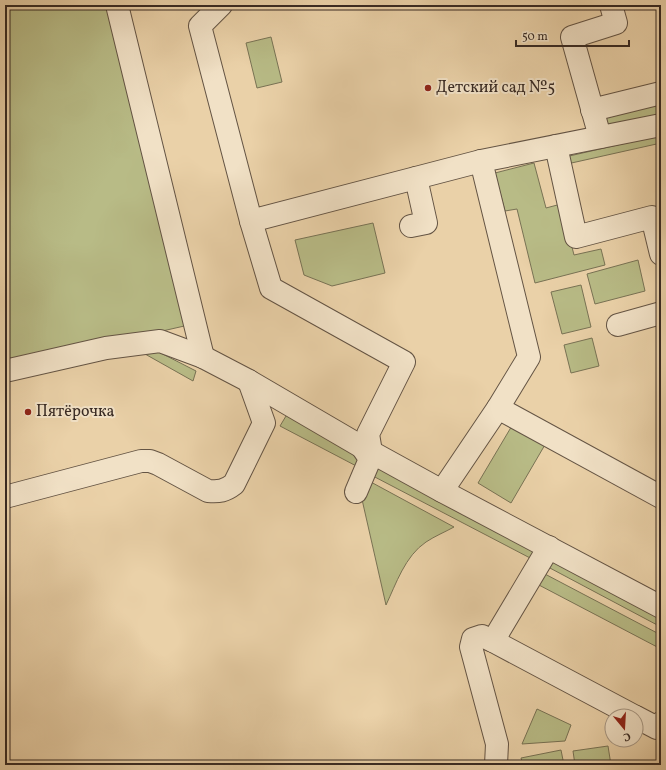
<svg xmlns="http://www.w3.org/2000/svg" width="666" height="770" viewBox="0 0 666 770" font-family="Vollkorn,serif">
<rect width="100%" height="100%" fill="#ead1a8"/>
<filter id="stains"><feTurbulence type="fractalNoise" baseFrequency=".005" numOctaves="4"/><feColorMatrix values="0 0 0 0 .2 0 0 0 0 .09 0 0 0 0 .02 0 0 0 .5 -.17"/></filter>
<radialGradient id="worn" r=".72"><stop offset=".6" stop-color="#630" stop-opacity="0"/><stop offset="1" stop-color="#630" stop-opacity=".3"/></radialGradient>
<g fill="#b8bb86" stroke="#787254">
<path d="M 5,5 L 116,5 L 193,324 L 5,367 Z"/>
<path d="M 271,37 L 282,82 L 257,88 L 246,43 Z"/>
<path d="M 661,99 L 661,120 L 607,132 L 603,112 Z"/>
<path d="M 661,135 L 661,143 L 567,164 L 565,157 Z"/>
<path d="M 534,163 L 546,208 L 561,204 L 574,255 L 601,249 L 605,265 L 535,283 L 517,209 L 505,211 L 495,173 Z"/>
<path d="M 373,223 L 385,273 L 332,286 L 304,275 L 295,240 Z"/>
<path d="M 638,260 L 645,291 L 595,304 L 587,274 Z"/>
<path d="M 581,285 L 591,327 L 562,334 L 551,292 Z"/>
<path d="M 592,338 L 599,366 L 571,373 L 564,345 Z"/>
<path d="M 151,348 L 196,371 L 193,381 L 145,354 Z"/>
<path d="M 289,411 L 361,451 L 362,469 L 280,426 Z"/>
<path d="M 513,424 L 546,443 L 511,503 L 478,483 Z"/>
<path d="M 377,465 L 537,549 L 532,559 L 371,475 Z"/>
<path d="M 369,481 L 454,527 C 445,532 435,536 426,542 C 405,556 396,584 386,605 L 361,495 Z"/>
<path d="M 553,557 L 661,614 L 661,627 L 548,567 Z"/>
<path d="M 543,573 L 661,635 L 661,649 L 537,584 Z"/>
<path d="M 537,709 L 571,725 L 565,741 L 522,744 Z"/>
<path d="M 608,746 L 611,765 L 575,765 L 573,751 Z"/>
<path d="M 561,750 L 564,765 L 523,765 L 521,758 Z"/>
</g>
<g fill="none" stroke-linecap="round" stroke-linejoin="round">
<g stroke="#645444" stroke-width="24">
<g id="minor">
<path d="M 117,5 L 203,357"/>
<path d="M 221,5 L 200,26 L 251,221 L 481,161 L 661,125"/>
<path d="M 592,110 L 661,93"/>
<path d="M 600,137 L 572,37 L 616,23 L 611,5"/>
<path d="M 556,146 L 576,237 L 652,217 L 661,254"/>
<path d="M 251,221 L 271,288 L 404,362 L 368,434 L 371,452"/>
<path d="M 411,226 L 426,223 L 416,178"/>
<path d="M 618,325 L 661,313"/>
<path d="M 5,371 L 106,348 L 160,341 L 203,357 L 249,381 L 362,447 L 442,491 L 661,607"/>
<path d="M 498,408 L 661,497"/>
<path d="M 442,491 L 498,408 L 529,357 L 481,161"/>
<path d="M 356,492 L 370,459 L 362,447"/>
<path d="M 5,497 L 141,461 L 150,461 L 158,464 L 208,491 C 219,492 225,491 234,484 L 264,423 L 249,381"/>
<path d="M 493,641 L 549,547"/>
<path d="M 636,717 L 657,728 L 661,723"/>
<path d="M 496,765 L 497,744 L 471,647 L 473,639 L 482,636 L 493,641 L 634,716"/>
</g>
</g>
<use href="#minor" stroke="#f1e1c6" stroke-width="22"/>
</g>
<g fill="#8f2418" stroke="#f1e1c6" stroke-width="1.5">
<circle cx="428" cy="88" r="4"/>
<circle cx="28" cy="412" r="4"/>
</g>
<g text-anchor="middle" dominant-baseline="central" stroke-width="4" stroke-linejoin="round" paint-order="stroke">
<g font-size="16" fill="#382a23" stroke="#f1e1c6" text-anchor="start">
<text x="436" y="88">Детский сад №5</text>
<text x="36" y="412">Пятёрочка</text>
</g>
</g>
<rect width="666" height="770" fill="none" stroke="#ead1a8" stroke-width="20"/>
<rect x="6" y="6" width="654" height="758" fill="none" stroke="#382a23" stroke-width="2"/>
<rect x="10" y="10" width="646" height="750" fill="none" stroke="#382a23"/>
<g transform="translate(624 728) rotate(162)"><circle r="19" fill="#f1e1c6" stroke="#a79885"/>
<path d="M0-3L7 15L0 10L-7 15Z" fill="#8f2418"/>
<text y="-6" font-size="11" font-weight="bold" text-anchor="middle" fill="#382a23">С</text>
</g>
<path d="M516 40v6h113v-6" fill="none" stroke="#382a23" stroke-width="2"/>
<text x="522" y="40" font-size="12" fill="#382a23" stroke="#f1e1c6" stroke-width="3" paint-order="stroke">50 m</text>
<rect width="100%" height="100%" filter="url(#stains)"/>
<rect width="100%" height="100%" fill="url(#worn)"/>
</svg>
